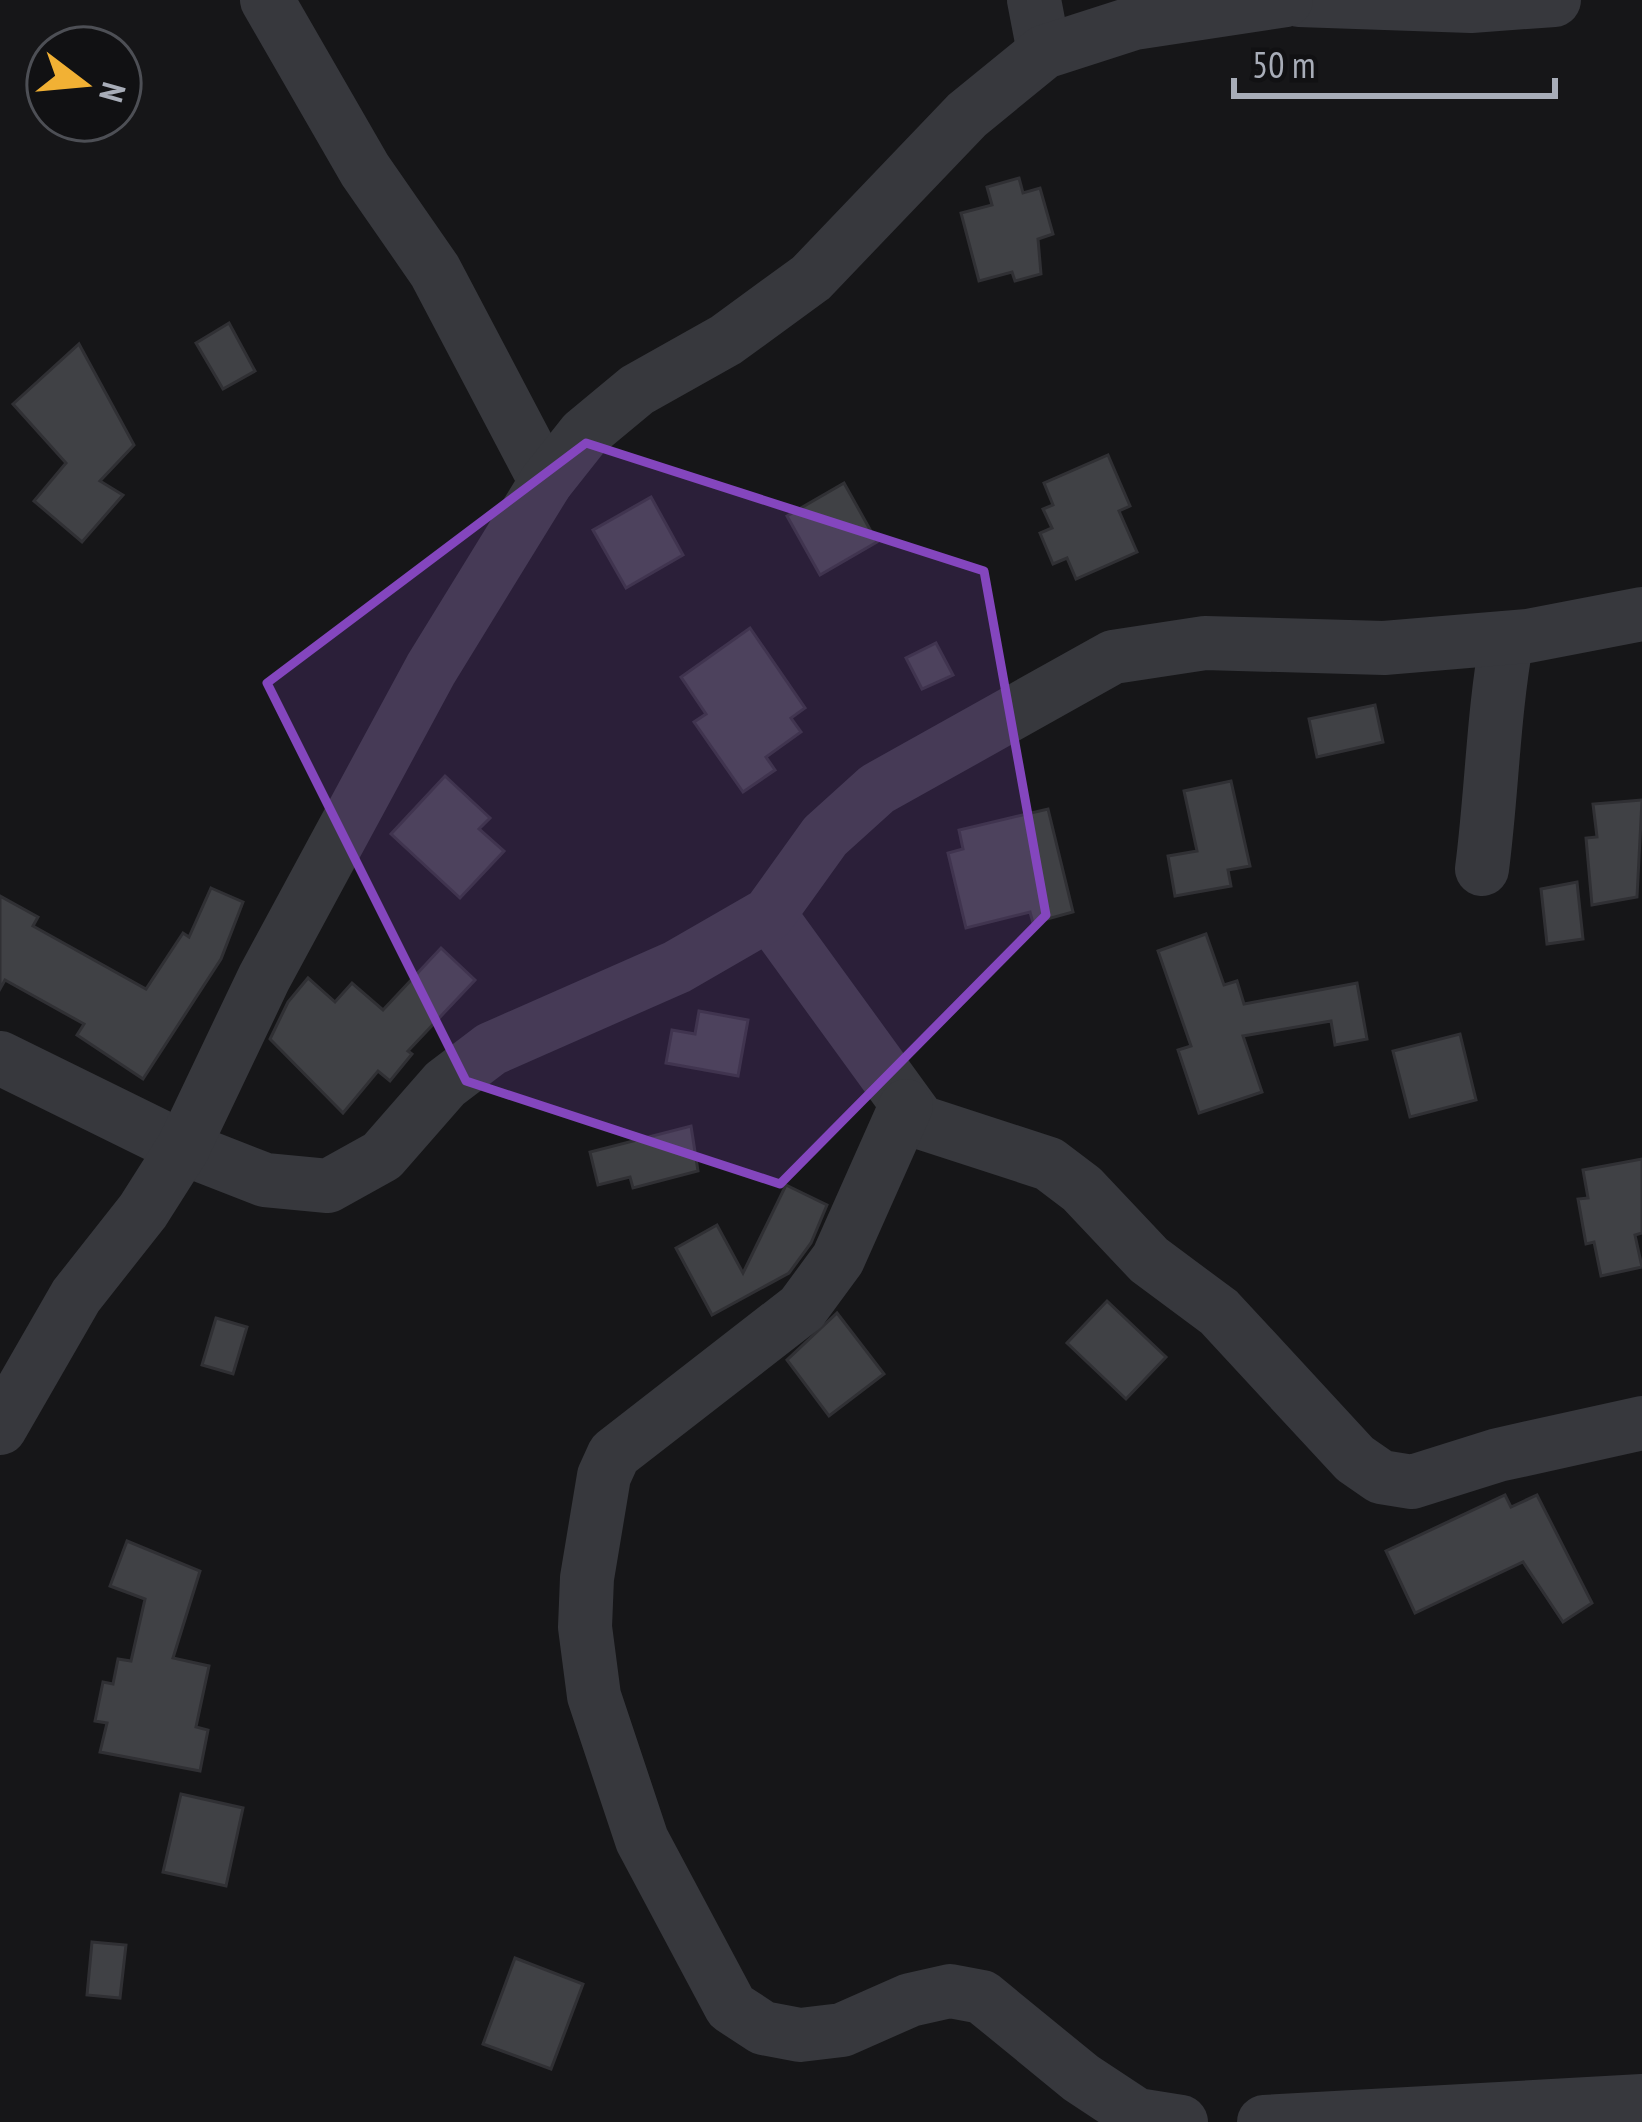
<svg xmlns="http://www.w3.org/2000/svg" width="1642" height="2122" viewBox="0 0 1642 2122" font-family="'PT Sans Narrow',sans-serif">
<rect width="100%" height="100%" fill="#161618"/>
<g fill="#404145" stroke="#303034" stroke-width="3">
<path d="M 1019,178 L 1023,193 L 1040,188 L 1053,234 L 1038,239 L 1041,274 L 1015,281 L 1012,272 L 979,281 L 961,213 L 992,205 L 987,187 Z"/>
<path d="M 229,323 L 255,371 L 223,389 L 196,343 Z"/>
<path d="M 79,344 L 134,445 L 100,481 L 123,495 L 82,542 L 34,501 L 66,463 L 13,404 Z"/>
<path d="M 1108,455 L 1130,506 L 1119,511 L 1137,552 L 1076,579 L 1067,558 L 1053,564 L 1040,533 L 1052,528 L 1043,509 L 1053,505 L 1044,483 Z"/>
<path d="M 844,483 L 877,542 L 820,575 L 787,516 Z"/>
<path d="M 651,497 L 683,555 L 626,588 L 593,530 Z"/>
<path d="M 750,628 L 805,708 L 791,718 L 801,732 L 766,757 L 775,770 L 743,792 L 694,722 L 706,714 L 681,677 Z"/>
<path d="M 936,643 L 953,675 L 922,689 L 906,658 Z"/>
<path d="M 1375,705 L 1383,742 L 1317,757 L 1309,719 Z"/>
<path d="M 445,776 L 490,818 L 479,829 L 504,851 L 460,898 L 391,834 Z"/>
<path d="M 1231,781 L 1250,866 L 1228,870 L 1231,886 L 1175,896 L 1168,856 L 1197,851 L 1184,791 Z"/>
<path d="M 1642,800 L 1637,897 L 1592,905 L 1586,838 L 1597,837 L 1593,804 Z"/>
<path d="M 1048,809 L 1073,912 L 1033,923 L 1030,912 L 966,928 L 948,853 L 963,849 L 959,830 Z"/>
<path d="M 1577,882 L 1583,939 L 1547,944 L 1541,889 Z"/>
<path d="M 211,888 L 243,902 L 221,959 L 143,1079 L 77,1035 L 84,1024 L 5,980 L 0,989 L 0,896 L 38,917 L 33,926 L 146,989 L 183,933 L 189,937 Z"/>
<path d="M 1206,934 L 1224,985 L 1237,981 L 1244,1004 L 1357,983 L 1367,1039 L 1335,1045 L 1331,1021 L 1243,1036 L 1262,1092 L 1199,1113 L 1178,1050 L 1191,1046 L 1158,951 Z"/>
<path d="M 441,948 L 475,980 L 408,1051 L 412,1054 L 390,1081 L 378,1071 L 343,1113 L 270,1039 L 288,1002 L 308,978 L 335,1002 L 352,983 L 383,1010 Z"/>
<path d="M 699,1011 L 748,1020 L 738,1076 L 666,1063 L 672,1030 L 695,1034 Z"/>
<path d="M 1460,1034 L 1476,1100 L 1410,1117 L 1393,1051 Z"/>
<path d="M 691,1126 L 698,1171 L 633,1188 L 630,1177 L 598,1185 L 590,1152 Z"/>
<path d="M 1642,1159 L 1642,1233 L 1635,1235 L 1642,1267 L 1601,1276 L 1594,1242 L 1586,1244 L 1578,1199 L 1588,1198 L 1583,1170 Z"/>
<path d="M 786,1185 L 827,1205 L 811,1243 L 789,1273 L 712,1315 L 676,1248 L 717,1225 L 743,1273 Z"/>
<path d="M 1107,1301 L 1166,1357 L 1126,1399 L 1067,1343 Z"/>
<path d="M 837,1313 L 884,1374 L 829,1416 L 787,1360 Z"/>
<path d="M 216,1318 L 247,1327 L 233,1374 L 202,1365 Z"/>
<path d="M 1505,1495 L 1511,1507 L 1537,1495 L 1592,1603 L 1563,1622 L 1523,1562 L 1415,1613 L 1386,1551 Z"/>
<path d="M 127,1541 L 200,1571 L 173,1658 L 209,1666 L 196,1727 L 208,1730 L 200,1771 L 100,1752 L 107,1723 L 95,1721 L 103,1682 L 113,1684 L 118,1659 L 131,1661 L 145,1599 L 110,1586 Z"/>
<path d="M 181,1794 L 243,1808 L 226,1886 L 163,1872 Z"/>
<path d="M 92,1942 L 126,1945 L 120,1998 L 87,1995 Z"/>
<path d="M 515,1958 L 583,1984 L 551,2069 L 483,2044 Z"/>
</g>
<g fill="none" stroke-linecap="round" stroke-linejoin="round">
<g stroke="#37383d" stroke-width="54">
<path d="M 267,0 L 365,170 L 435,271 L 546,482"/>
<path d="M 1034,0 L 1044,52"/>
<path d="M 1299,0 L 1471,6 L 1554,0"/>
<path d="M 1482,869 C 1492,792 1493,715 1507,638"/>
<path d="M 769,914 L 920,1122 L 1049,1164 L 1082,1189 L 1149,1260 L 1219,1312 L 1355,1459 L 1381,1477 L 1412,1482 L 1498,1455 L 1642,1423"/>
<path d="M 0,1058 L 183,1148 L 265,1180 L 328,1186 L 382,1156 L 445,1084 L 491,1049 L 677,967 L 769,914 L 825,836 L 877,789 L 1113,657 L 1205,643 L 1384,648 L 1528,636 L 1642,614"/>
<path d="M 906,1106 L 838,1259 L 802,1308 L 614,1454 L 604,1476 L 587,1578 L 585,1627 L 594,1696 L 642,1840 L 731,2007 L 763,2028 L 800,2035 L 842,2030 L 910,2000 L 950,1991 L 982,1997 L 1081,2078 L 1137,2115 L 1181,2122"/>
<path d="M 0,1428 L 76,1296 L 143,1211 L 183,1148 L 264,978 L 431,669 L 546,482 L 584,434 L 637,390 L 726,340 L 811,278 L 967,115 L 1044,52 L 1134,23 L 1286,0"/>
<path d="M 1264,2122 L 1642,2101"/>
</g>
</g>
<path fill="#8446be" fill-opacity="0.2" stroke="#8446be" stroke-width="9" stroke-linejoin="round" d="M 586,443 L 984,571 L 1046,915 L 780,1184 L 466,1081 L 267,683 Z"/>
<g transform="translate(84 84) rotate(106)"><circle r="57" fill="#111113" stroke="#4d4f55" stroke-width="3"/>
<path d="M0-9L21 45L0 30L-21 45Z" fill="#f2b134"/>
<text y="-18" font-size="33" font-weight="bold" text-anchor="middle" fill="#a8adb8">N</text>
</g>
<path d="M1234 78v18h321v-18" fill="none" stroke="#a8adb8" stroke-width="6"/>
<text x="1252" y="78" font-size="36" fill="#a8adb8" stroke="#111113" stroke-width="9" paint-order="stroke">50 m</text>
</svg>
